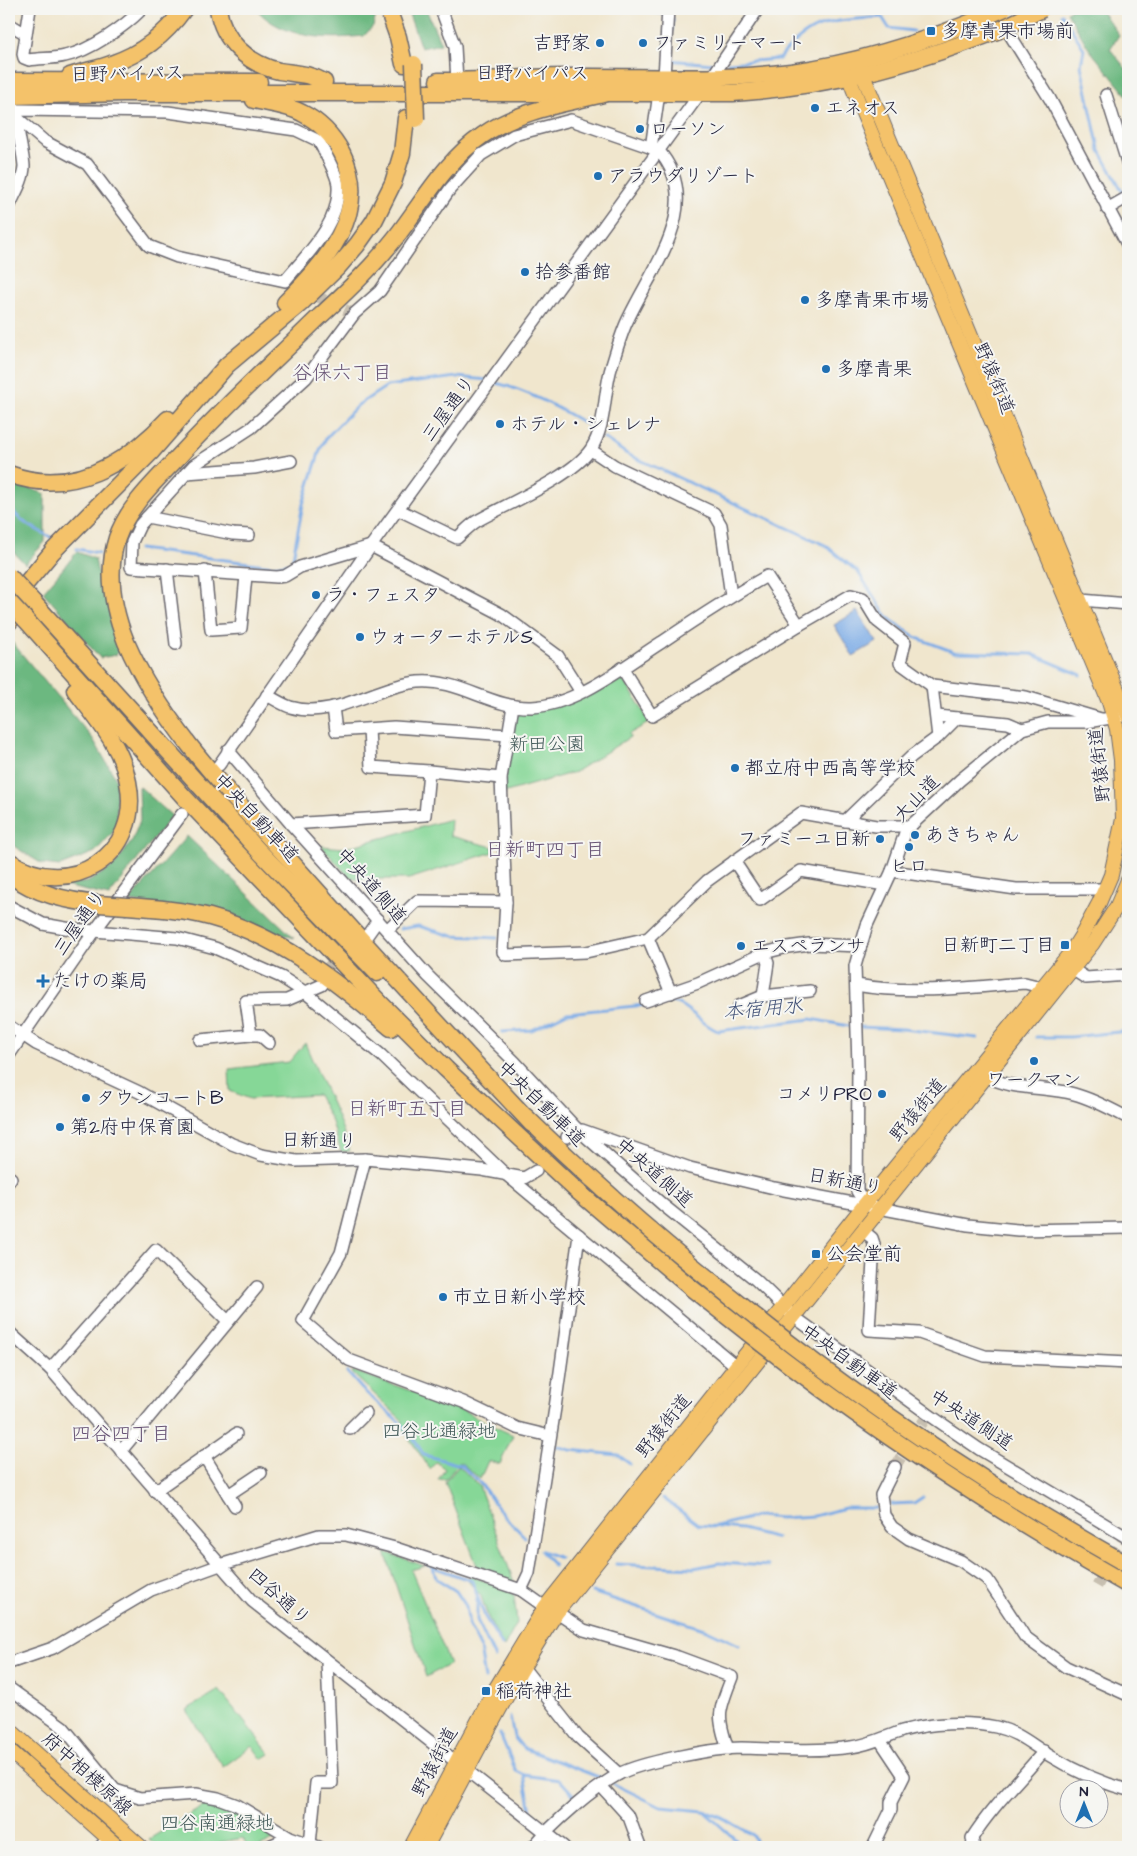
<svg xmlns="http://www.w3.org/2000/svg" width="1137" height="1856" viewBox="0 0 1137 1856" font-family="'Architects Daughter','Klee One',sans-serif">
<rect width="100%" height="100%" fill="#f6f6f2"/>
<filter id="ink" filterUnits="userSpaceOnUse"><feTurbulence type="fractalNoise" baseFrequency=".02" numOctaves="2"/><feDisplacementMap in="SourceGraphic" scale="10" xChannelSelector="R" yChannelSelector="G"/><feConvolveMatrix kernelMatrix="1 2 1 2 8 2 1 2 1" color-interpolation-filters="sRGB"/></filter>
<filter id="wash" filterUnits="userSpaceOnUse"><feTurbulence type="fractalNoise" baseFrequency=".0096" numOctaves="4" result="noise"/><feDisplacementMap in="SourceGraphic" scale="20" xChannelSelector="R" yChannelSelector="G"/><feGaussianBlur stdDeviation="1.12" result="paint"/><feColorMatrix in="noise" values="0 0 0 0 0 0 0 0 0 0 0 0 0 0 0 0 0 1.4 0 .05"/><feComposite in="paint" operator="in"/></filter>
<g filter="url(#wash)">
<rect width="100%" height="100%" fill="#f0e6cd"/>
<g fill="#86d797" stroke="#547c69">
<path d="M 621,675 L 650,722 L 629,734 L 630,737 L 575,772 L 503,793 L 515,718 L 521,712 Z"/>
<path d="M 451,819 L 450,836 L 493,847 L 493,852 L 409,879 L 361,879 L 349,877 L 321,846 L 345,848 Z"/>
<path d="M 305,1043 C 320,1080 339,1114 350,1151 L 341,1152 L 332,1122 L 318,1095 L 250,1099 L 230,1091 L 229,1069 L 289,1062 Z"/>
<path d="M 353,1371 L 458,1407 L 482,1421 L 513,1435 L 500,1464 L 488,1461 L 480,1479 L 460,1462 L 446,1479 L 438,1480 L 445,1469 L 436,1462 L 430,1469 L 400,1425 L 403,1421 L 352,1373 Z"/>
<path d="M 459,1466 L 479,1486 L 515,1585 L 479,1571 L 445,1482 Z"/>
<path d="M 385,1552 L 425,1566 L 411,1570 L 450,1664 L 426,1677 Z"/>
<path d="M 470,1576 L 503,1587 L 514,1595 L 517,1623 L 504,1647 L 488,1617 L 481,1596 L 469,1582 Z"/>
<path d="M 219,1690 L 270,1754 L 262,1759 L 252,1746 L 223,1767 L 186,1710 Z"/>
<path d="M 214,1800 L 236,1808 L 283,1835 L 259,1847 L 247,1847 L 243,1838 L 221,1842 L 212,1847 L 159,1847 L 149,1839 Z"/>
</g>
<g fill="#6cb880" stroke="#476d5e">
<path d="M 256,9 L 376,9 L 377,12 L 373,26 L 364,36 C 326,40 283,39 256,9 Z"/>
<path d="M 407,9 L 426,9 L 441,44 L 421,48 Z"/>
<path d="M 1071,9 L 1100,9 L 1119,35 L 1110,49 L 1128,71 L 1128,97 L 1089,49 L 1067,12 Z"/>
<path d="M 9,480 L 45,494 L 45,542 L 25,564 L 9,547 Z"/>
<path d="M 77,552 L 95,559 L 97,569 L 122,648 L 116,655 L 100,658 L 43,592 Z"/>
<path d="M 11,641 L 93,739 L 116,779 L 117,828 L 95,852 L 60,866 L 42,864 L 15,847 L 9,839 L 9,644 Z"/>
<path d="M 139,786 L 172,816 L 109,896 L 61,885 L 88,882 L 114,866 L 132,841 L 140,820 Z"/>
<path d="M 187,836 L 294,938 L 218,914 L 129,901 Z"/>
</g>
<path fill="#7cabe6" stroke="#4f6690" d="M 857,611 L 877,642 L 853,656 L 834,625 Z"/>
<g fill="none" stroke-linecap="round" stroke-linejoin="round">
<g stroke="#7cabe6" stroke-width="3">
<path d="M 648,9 L 650,12 L 665,14"/>
<path d="M 1062,14 L 1084,49 L 1081,65 L 1099,149 L 1125,196"/>
<path d="M 672,31 L 673,19"/>
<path d="M 669,60 L 713,64"/>
<path d="M 728,63 L 779,59 C 811,19 834,21 882,17 L 889,28 L 913,31"/>
<path d="M 493,382 C 529,391 559,408 591,427"/>
<path d="M 604,438 L 627,454 L 825,545 L 858,572 L 883,611 L 891,620 L 917,638 L 954,652 L 1032,654 L 1081,675"/>
<path d="M 9,502 C 14,521 35,528 52,538"/>
<path d="M 77,549 L 99,553"/>
<path d="M 139,549 L 273,566 L 292,563 L 303,504 L 320,450 L 326,438 L 358,405 L 387,386 L 457,377 L 487,380"/>
<path d="M 400,929 L 418,926 L 453,936 L 497,938"/>
<path d="M 653,1004 C 658,1003 664,1001 670,1002 C 687,1003 701,1025 718,1031 L 811,1019 L 854,1027"/>
<path d="M 860,1027 L 903,1029 L 977,1038"/>
<path d="M 502,1032 L 532,1030 L 567,1013 L 645,1005"/>
<path d="M 1036,1037 L 1071,1037 L 1128,1031"/>
<path d="M 347,1372 L 362,1389 L 407,1429 L 424,1455 L 461,1465 L 480,1483 L 504,1516 L 525,1537"/>
<path d="M 557,1446 L 570,1450 L 618,1455 L 630,1464"/>
<path d="M 663,1498 L 699,1525 L 742,1529 L 777,1538"/>
<path d="M 892,1504 L 914,1503 L 923,1497"/>
<path d="M 712,1527 L 758,1516 L 781,1518 L 814,1516 L 845,1508 L 876,1508"/>
<path d="M 541,1551 L 554,1566"/>
<path d="M 542,1551 L 560,1558"/>
<path d="M 616,1564 L 694,1568 L 719,1563 L 768,1566"/>
<path d="M 428,1565 L 472,1581 L 485,1617 L 502,1645"/>
<path d="M 432,1566 L 437,1579 L 456,1591 L 466,1606 L 469,1625 L 480,1647 L 485,1679"/>
<path d="M 592,1592 L 707,1630 L 739,1645"/>
<path d="M 477,1598 L 477,1620 L 495,1658"/>
<path d="M 510,1717 L 514,1737 L 523,1748 L 601,1778"/>
<path d="M 500,1734 L 516,1771 L 524,1775 L 560,1780 L 577,1799"/>
<path d="M 524,1775 L 532,1816"/>
<path d="M 614,1784 L 661,1807 L 704,1811 L 723,1818 L 753,1835 L 759,1847"/>
<path d="M 706,1813 L 736,1840 L 738,1847"/>
</g>
</g>
</g>
<g filter="url(#ink)">
<g fill="none" stroke-linecap="round" stroke-linejoin="round">
<g stroke="#c7bfb0" stroke-width="11" stroke-dasharray="11 5.5" stroke-linecap="butt">
<path d="M 285,281 L 354,314"/>
<path d="M 315,980 L 355,941"/>
<path d="M 895,1467 L 928,1414"/>
<path d="M 1097,1586 L 1125,1536"/>
</g>
<g stroke="#6a676e" stroke-width="14">
<g id="minor">
<path d="M 30,9 L 23,54 L 24,58 L 29,60 C 41,58 54,59 65,56 C 90,51 124,27 142,9"/>
<path d="M 441,9 L 455,47 L 457,81"/>
<path d="M 994,9 L 1050,99 L 1128,246"/>
<path d="M 9,24 L 26,34"/>
<path d="M 664,77 L 668,9"/>
<path d="M 1106,95 L 1128,165"/>
<path d="M 16,117 L 44,141 L 87,164 L 149,246 L 177,257 L 285,281 C 307,254 340,224 338,186 C 338,175 324,152 319,141 L 296,130 L 168,112 L 17,110"/>
<path d="M 651,148 L 659,93"/>
<path d="M 9,207 C 14,195 24,180 24,166 C 23,151 17,133 17,115"/>
<path d="M 1107,209 L 1128,197"/>
<path d="M 591,450 L 615,466 L 714,513 L 721,525 L 731,596"/>
<path d="M 186,473 L 254,468 L 291,461"/>
<path d="M 399,510 L 457,538 C 463,533 469,526 477,521 C 507,504 572,477 591,449 C 607,424 603,392 612,365 C 616,352 620,338 625,326 C 648,272 708,206 658,150 L 571,120 L 514,135 L 481,155 L 450,189 L 380,291 L 354,314 L 306,378 L 251,428 L 194,465 L 140,525 L 132,542 L 131,567 L 277,577 L 285,576 L 300,567 L 371,546 L 501,614 L 558,656 L 581,692"/>
<path d="M 147,517 L 233,534 L 249,535"/>
<path d="M 167,569 L 176,644"/>
<path d="M 205,571 L 211,630 L 241,628 L 246,576"/>
<path d="M 1081,600 L 1128,604"/>
<path d="M 622,668 L 652,716 L 799,625"/>
<path d="M 932,686 L 938,737"/>
<path d="M 267,695 C 274,699 282,704 290,707 C 334,720 375,686 418,682 C 458,678 492,709 532,707 C 577,705 624,666 662,642 C 696,619 731,596 767,576 L 799,625 L 851,595 L 863,598 L 877,621 L 905,643 L 900,663 L 932,686 L 1026,697 L 1101,719"/>
<path d="M 513,706 L 501,778 L 506,902 L 503,952 L 506,955 L 586,952 L 648,938 L 707,881 L 801,813 L 876,826 L 911,826"/>
<path d="M 333,707 L 336,731 L 394,727 L 508,735"/>
<path d="M 937,716 L 1008,723 L 1022,729"/>
<path d="M 369,729 L 371,767 L 429,771"/>
<path d="M 228,750 L 291,824 L 428,976 L 515,1062 L 576,1128 L 663,1205 L 756,1280 L 793,1316 L 928,1414 L 979,1449 L 1128,1538"/>
<path d="M 219,765 L 371,546 L 712,77 L 758,9"/>
<path d="M 845,821 L 912,756 L 938,737 L 957,718"/>
<path d="M 291,824 L 425,815 L 429,771 L 501,778"/>
<path d="M 734,861 L 760,900 L 801,871 L 885,885"/>
<path d="M 892,871 L 1016,889 L 1105,889"/>
<path d="M 9,906 L 43,924 L 71,929 L 177,938 L 215,948 L 281,977 L 306,993 L 381,1055 L 503,1172 L 736,1366"/>
<path d="M 387,930 L 417,901 L 506,902"/>
<path d="M 366,937 L 378,920"/>
<path d="M 648,938 L 671,993"/>
<path d="M 1072,969 L 1086,978 L 1128,975"/>
<path d="M 856,985 C 912,995 969,987 1025,983 L 1041,987"/>
<path d="M 763,996 L 768,963 L 764,953"/>
<path d="M 646,1001 L 698,983 L 764,953 L 788,947 L 809,944 L 860,946"/>
<path d="M 739,1006 L 763,996 L 810,991"/>
<path d="M 9,1026 L 36,1044 L 139,1092 L 232,1144 L 261,1155 L 296,1161 L 365,1159 L 482,1170 L 524,1178 L 536,1171"/>
<path d="M 251,1035 L 260,1035 L 269,1043"/>
<path d="M 200,1040 L 251,1035 L 246,1001 L 287,1000 L 322,985"/>
<path d="M 9,1055 L 94,932 L 182,814"/>
<path d="M 986,1076 C 1013,1091 1045,1086 1074,1094 C 1093,1099 1111,1109 1128,1118"/>
<path d="M 582,1130 L 690,1168 L 774,1188 L 968,1225 L 1018,1230 L 1128,1228"/>
<path d="M 567,1137 L 576,1128"/>
<path d="M 365,1159 L 341,1253 L 303,1321 L 349,1360 L 463,1402 L 517,1428 L 550,1436"/>
<path d="M 9,1181 L 11,1178"/>
<path d="M 865,1204 L 857,1191 L 858,1066 L 855,966 L 867,925 L 892,871 L 906,830 L 960,780 L 1022,729 L 1048,722 L 1087,722 L 1128,715"/>
<path d="M 862,1230 L 872,1238 L 874,1244 L 869,1330 L 919,1333 L 985,1356 L 1128,1363"/>
<path d="M 9,1332 L 50,1369 L 252,1601 L 564,1847"/>
<path d="M 50,1369 L 156,1250 L 228,1321"/>
<path d="M 350,1429 L 366,1413"/>
<path d="M 121,1451 L 257,1287"/>
<path d="M 204,1456 L 235,1506"/>
<path d="M 895,1467 L 881,1495 L 884,1515 L 892,1527 L 909,1539 L 961,1561 L 987,1579 L 1025,1637 L 1066,1667 L 1128,1695"/>
<path d="M 155,1491 L 236,1434"/>
<path d="M 228,1495 L 261,1473"/>
<path d="M 521,1590 L 529,1573 L 555,1408 L 579,1235"/>
<path d="M 557,1612 L 584,1630 L 678,1657 L 732,1677 C 719,1711 716,1714 728,1749"/>
<path d="M 9,1663 L 53,1648 L 151,1590 L 220,1565 L 319,1535 L 346,1535 L 395,1548 L 521,1590 L 545,1607"/>
<path d="M 522,1666 L 578,1737 L 619,1774"/>
<path d="M 9,1688 L 63,1727 L 115,1790 L 140,1798 L 196,1794 L 218,1798 L 237,1805 L 290,1837 L 319,1847"/>
<path d="M 601,1786 L 629,1817 L 640,1847"/>
<path d="M 310,1844 L 316,1783 L 332,1783 L 327,1661"/>
<path d="M 100,1847 L 108,1839"/>
<path d="M 267,1847 L 290,1837"/>
<path d="M 533,1847 C 553,1823 592,1789 619,1774 C 641,1762 716,1748 741,1748 C 778,1749 814,1752 851,1747 C 869,1745 885,1737 902,1731 C 930,1723 967,1721 996,1727 C 1019,1732 1033,1746 1052,1757 C 1075,1771 1102,1783 1128,1790"/>
<path d="M 873,1847 L 891,1810 L 891,1802 L 904,1776 L 880,1740"/>
<path d="M 974,1847 L 972,1838 C 992,1806 1020,1780 1044,1751"/>
</g>
</g>
<g stroke="#6a676e" stroke-width="16">
<g id="major">
<path d="M 856,66 L 863,75 L 1128,716"/>
<path d="M 9,1729 L 141,1847"/>
<path d="M 9,1750 L 118,1847"/>
<path d="M 411,1847 L 493,1693 L 545,1607 L 865,1204 L 1071,952 L 1083,933 L 1099,903 L 1111,875 L 1123,819 L 1121,760 L 1117,729 L 1109,702 L 860,106 L 849,78 L 851,67"/>
<path d="M 426,1847 C 469,1768 508,1687 557,1612 L 1093,943 L 1117,906 L 1128,880"/>
</g>
</g>
<g stroke="#6a676e" stroke-width="19">
<g id="highway">
<path d="M 218,9 C 223,41 248,64 279,71 C 297,74 307,73 324,82"/>
<path d="M 388,9 L 398,37 L 404,64"/>
<path d="M 70,76 C 84,71 98,69 111,64 C 141,54 166,34 184,9"/>
<path d="M 9,81 L 259,82"/>
<path d="M 438,81 C 483,81 527,77 571,77 C 644,76 718,81 791,72 C 859,63 924,42 987,16"/>
<path d="M 9,96 L 123,93 L 733,93 C 831,86 906,66 997,31"/>
<path d="M 254,100 C 271,104 287,105 302,113 C 320,122 333,136 342,153 C 372,212 324,264 285,303"/>
<path d="M 9,474 C 71,497 126,464 168,419"/>
<path d="M 13,599 L 53,551 L 152,451 L 227,365 L 301,303 L 338,267 L 357,245 L 374,221 L 393,183 L 402,153 L 406,118"/>
<path d="M 34,603 L 258,850 L 377,973"/>
<path d="M 25,619 L 185,798 L 382,1005 L 446,1069 L 575,1189 L 690,1287 L 747,1332"/>
<path d="M 9,622 L 25,598"/>
<path d="M 9,861 C 69,902 143,855 128,782 C 121,745 97,719 75,690"/>
<path d="M 9,874 C 36,894 66,901 99,904"/>
<path d="M 127,906 C 155,908 183,910 210,917 C 280,936 337,982 391,1028"/>
<path d="M 526,1117 C 599,1188 676,1254 756,1317"/>
<path d="M 532,1124 C 449,1036 367,947 287,857 C 229,793 161,723 126,642 C 113,609 106,572 117,538 C 129,504 157,480 181,454 C 224,407 271,364 317,319 C 345,293 372,268 396,237 C 423,202 445,161 483,135 C 518,111 562,104 603,94"/>
</g>
</g>
<use href="#minor" stroke="#fff" stroke-width="11"/>
<use href="#major" stroke="#f4c26a" stroke-width="14"/>
<use href="#highway" stroke="#f4c26a" stroke-width="16"/>
<g stroke="#6a676e" stroke-width="19" stroke-linecap="butt">
<g id="highway-bridge">
<path d="M 987,16 L 1003,9"/>
<path d="M 997,31 L 1042,9"/>
<path d="M 414,64 L 416,119"/>
<path d="M 9,576 L 34,603"/>
<path d="M 9,602 L 25,619"/>
<path d="M 99,904 L 127,906"/>
<path d="M 756,1317 C 872,1410 998,1492 1128,1565"/>
<path d="M 747,1332 C 867,1427 995,1510 1128,1585"/>
</g>
</g>
<use href="#highway-bridge" stroke="#f4c26a" stroke-width="16"/>
</g>
</g>
<g fill="#1f6fb2" stroke="#f6f6f2" stroke-width="2">
<rect x="926" y="26" width="10" height="10" rx="2.5"/>
<circle cx="600" cy="43" r="5"/>
<circle cx="643" cy="43" r="5"/>
<circle cx="815" cy="108" r="5"/>
<circle cx="640" cy="129" r="5"/>
<circle cx="598" cy="176" r="5"/>
<circle cx="525" cy="272" r="5"/>
<circle cx="805" cy="300" r="5"/>
<circle cx="826" cy="369" r="5"/>
<circle cx="500" cy="424" r="5"/>
<circle cx="316" cy="595" r="5"/>
<circle cx="360" cy="637" r="5"/>
<circle cx="735" cy="768" r="5"/>
<circle cx="915" cy="835" r="5"/>
<circle cx="880" cy="839" r="5"/>
<circle cx="909" cy="847" r="5"/>
<rect x="1060" y="940" width="10" height="10" rx="2.5"/>
<circle cx="741" cy="946" r="5"/>
<path d="M40.5 973.5h5v5h5v5h-5v5h-5v-5h-5v-5h5z"/>
<circle cx="1034" cy="1061" r="5"/>
<circle cx="882" cy="1094" r="5"/>
<circle cx="86" cy="1098" r="5"/>
<circle cx="60" cy="1127" r="5"/>
<rect x="811" y="1249" width="10" height="10" rx="2.5"/>
<circle cx="443" cy="1297" r="5"/>
<rect x="481" y="1686" width="10" height="10" rx="2.5"/>
</g>
<g text-anchor="middle" dominant-baseline="central" stroke-width="4" stroke-linejoin="round" paint-order="stroke">
<g font-size="19" fill="#22223b" stroke="#f6f6f2" text-anchor="start">
<text x="941" y="31">多摩青果市場前</text>
<text x="590" y="43" text-anchor="end">吉野家</text>
<text x="653" y="43">ファミリーマート</text>
<text x="825" y="108">エネオス</text>
<text x="650" y="129">ローソン</text>
<text x="608" y="176">アラウダリゾート</text>
<text x="535" y="272">拾参番館</text>
<text x="815" y="300">多摩青果市場</text>
<text x="836" y="369">多摩青果</text>
<text x="510" y="424">ホテル・シェレナ</text>
<text x="326" y="595">ラ・フェスタ</text>
<text x="370" y="637">ウォーターホテルS</text>
<text x="745" y="768">都立府中西高等学校</text>
<text x="925" y="835">あきちゃん</text>
<text x="870" y="839" text-anchor="end">ファミーユ日新</text>
<text x="909" y="866" text-anchor="middle">ヒロ</text>
<text x="1055" y="945" text-anchor="end">日新町二丁目</text>
<text x="751" y="946">エスペランサ</text>
<text x="53" y="981">たけの薬局</text>
<text x="1034" y="1080" text-anchor="middle">ワークマン</text>
<text x="872" y="1094" text-anchor="end">コメリPRO</text>
<text x="96" y="1098">タウンコートB</text>
<text x="70" y="1127">第2府中保育園</text>
<text x="826" y="1254">公会堂前</text>
<text x="453" y="1297">市立日新小学校</text>
<text x="496" y="1691">稲荷神社</text>
</g>
<g font-size="19" fill="#22223b" stroke="#f6f6f2">
<text x="532" y="73">日野バイパス</text>
<text transform="translate(127 74) rotate(-1)">日野バイパス</text>
<text transform="translate(994 378) rotate(67)">野猿街道</text>
<text transform="translate(449 409) rotate(-54)">三屋通り</text>
<text transform="translate(1100 765) rotate(-96)">野猿街道</text>
<text transform="translate(917 799) rotate(-46)">大山道</text>
<text transform="translate(256 818) rotate(47)">中央自動車道</text>
<text transform="translate(371 886) rotate(48)">中央道側道</text>
<text transform="translate(80 923) rotate(-55)">三屋通り</text>
<text transform="translate(541 1104) rotate(44)">中央自動車道</text>
<text transform="translate(918 1110) rotate(-50)">野猿街道</text>
<text transform="translate(319 1141) rotate(1)">日新通り</text>
<text transform="translate(654 1173) rotate(41)">中央道側道</text>
<text transform="translate(845 1182) rotate(11)">日新通り</text>
<text transform="translate(849 1362) rotate(36)">中央自動車道</text>
<text transform="translate(971 1420) rotate(33)">中央道側道</text>
<text transform="translate(664 1426) rotate(-51)">野猿街道</text>
<text transform="translate(279 1597) rotate(42)">四谷通り</text>
<text transform="translate(435 1762) rotate(-62)">野猿街道</text>
<text transform="translate(87 1774) rotate(42)">府中相模原線</text>
</g>
<g font-size="19" fill="#405857" stroke="#f6f6f2">
<text x="547" y="744">新田公園</text>
<text x="439" y="1431">四谷北通緑地</text>
<text x="217" y="1823">四谷南通緑地</text>
</g>
<g font-size="20" fill="#675375" stroke="#f6f6f2">
<text x="342" y="373">谷保六丁目</text>
<text x="545" y="850">日新町四丁目</text>
<text x="407" y="1109">日新町五丁目</text>
<text x="121" y="1434">四谷四丁目</text>
</g>
<g font-size="20" font-style="italic" fill="#425277" stroke="#f6f6f2">
<text transform="translate(763 1009) rotate(-5)">本宿用水</text>
</g>
</g>
<rect width="1137" height="1856" fill="none" stroke="#f6f6f2" stroke-width="30"/>
<g transform="translate(1084 1804)"><circle r="24" fill="#f6f6f2" stroke="#a1a1a9"/>
<path d="M0-4L9 19L0 12L-9 19Z" fill="#1f6fb2"/>
<text y="-8" font-size="14" font-weight="bold" text-anchor="middle" fill="#22223b">N</text>
</g>
</svg>
